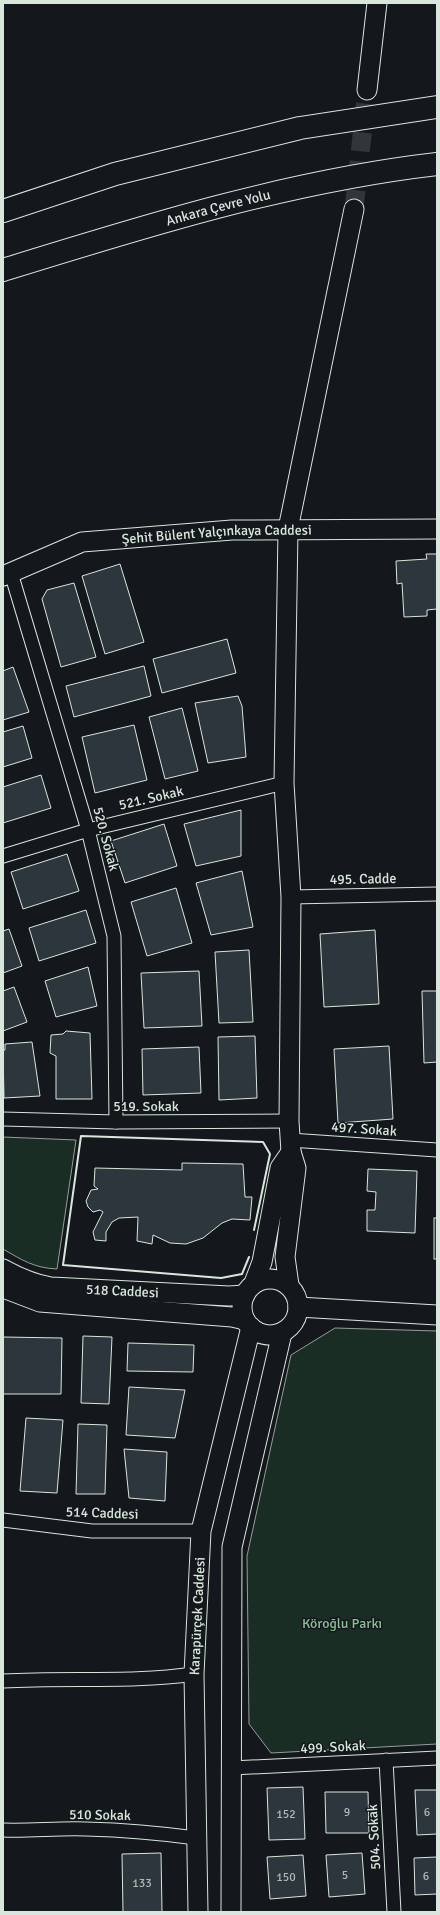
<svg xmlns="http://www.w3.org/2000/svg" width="440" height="1915" viewBox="0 0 440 1915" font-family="Signika,sans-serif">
<rect width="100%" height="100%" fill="#14181c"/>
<g fill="#1a2d24" stroke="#939e99">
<path d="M 3,1137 L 76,1140 L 57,1269 C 34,1268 22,1260 3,1249 Z"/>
<path d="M 335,1328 L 437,1331 L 437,1744 L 271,1753 L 249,1724 L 247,1556 L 291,1355 Z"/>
</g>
<g fill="#2c363c" stroke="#d8e6dc">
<path d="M 426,554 L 437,554 L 437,609 L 427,610 L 427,616 L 404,617 L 402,583 L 397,584 L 396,561 L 427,559 Z"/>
<path d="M 120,564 L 144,642 L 105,654 L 82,576 Z"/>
<path d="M 74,583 L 96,657 L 61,667 L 42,599 L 47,590 Z"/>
<path d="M 227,639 L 236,673 L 162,693 L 153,659 Z"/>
<path d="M 144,666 L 151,696 L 74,717 L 66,686 Z"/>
<path d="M 13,667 L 29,712 L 3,720 L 3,671 Z"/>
<path d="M 238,696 L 242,706 L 246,757 L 208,763 L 195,703 Z"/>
<path d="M 182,708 L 198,771 L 165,779 L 149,717 Z"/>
<path d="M 134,725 L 147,780 L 95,793 L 82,737 Z"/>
<path d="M 23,726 L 32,758 L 3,767 L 3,732 Z"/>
<path d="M 41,775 L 51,808 L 3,823 L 3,787 Z"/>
<path d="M 241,810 L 241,856 L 196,866 L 184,824 Z"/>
<path d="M 164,824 L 177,866 L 125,883 L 111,841 Z"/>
<path d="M 67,854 L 79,891 L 23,909 L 11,872 Z"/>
<path d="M 242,871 L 253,927 L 211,935 L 196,883 Z"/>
<path d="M 176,888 L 192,943 L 147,956 L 131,902 Z"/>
<path d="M 86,910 L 96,943 L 39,961 L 29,928 Z"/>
<path d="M 9,929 L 22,966 L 3,973 L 3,931 Z"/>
<path d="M 375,930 L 379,1004 L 324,1007 L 320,934 Z"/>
<path d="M 249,950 L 253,1022 L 219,1023 L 215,952 Z"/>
<path d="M 88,967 L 97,1006 L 56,1017 L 45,981 Z"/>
<path d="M 199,971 L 202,1026 L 144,1028 L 141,973 Z"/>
<path d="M 14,987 L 27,1022 L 3,1031 L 3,991 Z"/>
<path d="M 422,991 L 437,991 L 437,1062 L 424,1063 Z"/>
<path d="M 66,1031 L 90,1033 L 92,1099 L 56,1099 L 56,1056 L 50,1053 L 51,1035 L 63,1034 Z"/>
<path d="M 255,1036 L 257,1098 L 219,1100 L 218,1037 Z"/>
<path d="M 32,1042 L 40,1096 L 4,1098 L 3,1050 L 5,1050 L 5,1044 Z"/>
<path d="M 389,1046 L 393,1119 L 338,1123 L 334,1049 Z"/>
<path d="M 199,1047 L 201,1093 L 143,1095 L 142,1049 Z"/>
<path d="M 182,1163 L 243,1164 L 245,1197 L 252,1197 L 250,1220 L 232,1219 L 222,1223 L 203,1238 L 186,1244 L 170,1243 L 153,1235 L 152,1244 L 137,1241 L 138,1217 L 119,1218 L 112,1222 L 106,1232 L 106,1241 L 95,1240 L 93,1232 L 103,1212 L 100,1210 L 93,1212 L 88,1207 L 86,1201 L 91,1190 L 98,1189 L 94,1186 L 95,1168 L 182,1170 Z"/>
<path d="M 368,1169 L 417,1171 L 415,1233 L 367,1231 L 367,1210 L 375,1210 L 376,1192 L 367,1191 Z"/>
<rect x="434" y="1218" width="3" height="41"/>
<path d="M 83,1336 L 112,1337 L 109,1404 L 81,1403 Z"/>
<path d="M 3,1337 L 62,1338 L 61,1394 L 3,1394 Z"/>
<path d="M 128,1343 L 194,1345 L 193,1372 L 127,1371 Z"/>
<path d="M 129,1387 L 185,1390 L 175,1438 L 126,1435 Z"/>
<path d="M 26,1418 L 63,1420 L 57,1493 L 20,1491 Z"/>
<path d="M 78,1424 L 107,1425 L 105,1494 L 76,1494 Z"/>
<path d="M 124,1449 L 167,1452 L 165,1501 L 129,1498 Z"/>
<path d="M 303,1787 L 305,1839 L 269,1840 L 267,1788 Z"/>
<path d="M 415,1790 L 437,1790 L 437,1834 L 417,1835 Z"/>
<path d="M 325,1792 L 368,1792 L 369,1833 L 326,1833 Z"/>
<path d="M 161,1853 L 162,1912 L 123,1912 L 122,1854 Z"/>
<path d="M 362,1853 L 365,1894 L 329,1897 L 326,1855 Z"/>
<path d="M 303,1855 L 306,1896 L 270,1899 L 267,1857 Z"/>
<path d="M 437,1857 L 437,1894 L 415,1895 L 414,1858 Z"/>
</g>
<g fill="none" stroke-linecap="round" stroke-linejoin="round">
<path stroke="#313739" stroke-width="19" stroke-dasharray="19 10" stroke-linecap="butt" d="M 354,209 L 367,90"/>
<g stroke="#d8e6dc" stroke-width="15">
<g id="street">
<path d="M 11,573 L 88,830 L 114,936 L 116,1122"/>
<path d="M 3,856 L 88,830 L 284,783"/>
<path d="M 291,897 L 437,894"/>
<path d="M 3,1119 L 116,1122 L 289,1121"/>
<path d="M 290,1140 L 437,1150"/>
<path d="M 3,1520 L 92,1531 L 201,1531"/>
<path d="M 3,1681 C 67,1677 131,1683 194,1674"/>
<path d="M 386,1760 L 394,1912"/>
<path d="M 232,1768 L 437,1758"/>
<path d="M 3,1830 C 31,1831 58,1828 86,1829 C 123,1830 159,1833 196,1838"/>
</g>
</g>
<g stroke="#d8e6dc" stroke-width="21">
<g id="secondary">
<path d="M 367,90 L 377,3"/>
<path id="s1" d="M 3,576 L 82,542 L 232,530 L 437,529"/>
<path d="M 291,1152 L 289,1121 L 291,897 L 284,783 L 288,529 L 354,209"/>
<path id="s2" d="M 3,1269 C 19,1278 33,1284 51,1287 L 229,1296 L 245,1295"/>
<circle cx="270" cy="1307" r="28"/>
<path d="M 254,1283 L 262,1262 L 280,1168 L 291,1152 L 296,1168 L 285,1257 L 289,1285"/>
<path d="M 3,1288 L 40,1302 L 232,1317 L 245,1320"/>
<path d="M 298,1307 L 437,1315"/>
<path id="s3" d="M 198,1912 L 194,1674 L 201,1531 L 251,1327"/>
<path d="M 231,1912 L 232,1547 L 282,1333"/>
</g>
</g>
<g stroke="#d8e6dc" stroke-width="24">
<g id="highway">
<path d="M 3,211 L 115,174 L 300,128 L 437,107"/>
<path id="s4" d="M 3,270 C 145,226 289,181 437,164"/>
</g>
</g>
<use href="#street" stroke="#14181c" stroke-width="13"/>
<use href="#secondary" stroke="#14181c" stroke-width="19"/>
<use href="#highway" stroke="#14181c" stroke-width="22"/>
<path stroke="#d8e6dc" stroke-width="2" d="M 249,1257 L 242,1274 L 221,1278 L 63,1265 L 81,1136 L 263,1142 L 270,1154 L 254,1230"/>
</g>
<g text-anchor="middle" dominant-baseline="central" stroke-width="3" stroke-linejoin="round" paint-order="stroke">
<g font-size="12" fill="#adbab4">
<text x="347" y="1812">9</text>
<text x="427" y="1812">6</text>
<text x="286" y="1814">152</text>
<text x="345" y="1875">5</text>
<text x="426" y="1876">6</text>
<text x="286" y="1877">150</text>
<text x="142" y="1883">133</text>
</g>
<g font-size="14" fill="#d8e6dc" stroke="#14181c">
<text stroke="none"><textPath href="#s4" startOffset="224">Ankara Çevre Yolu</textPath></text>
<text stroke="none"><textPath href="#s1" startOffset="221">Şehit Bülent Yalçınkaya Caddesi</textPath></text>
<text transform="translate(151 798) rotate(-13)">521. Sokak</text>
<text transform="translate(106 839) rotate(75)">520. Sokak</text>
<text transform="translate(363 879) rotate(-1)">495. Cadde</text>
<text x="146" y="1106">519. Sokak</text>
<text transform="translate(364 1129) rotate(4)">497. Sokak</text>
<text stroke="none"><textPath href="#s2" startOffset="123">518 Caddesi</textPath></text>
<text transform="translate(102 1513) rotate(2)">514 Caddesi</text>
<text stroke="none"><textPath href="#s3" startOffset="296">Karapürçek Caddesi</textPath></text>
<text transform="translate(333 1747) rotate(-3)">499. Sokak</text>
<text transform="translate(100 1815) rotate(1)">510 Sokak</text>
<text transform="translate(374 1837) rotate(-93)">504. Sokak</text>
</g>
<g font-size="14" fill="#8ac095" stroke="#14181c">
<text x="342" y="1623">Köroğlu Parkı</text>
</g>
</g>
<rect width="440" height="1915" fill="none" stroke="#d8e6dc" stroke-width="8"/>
</svg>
